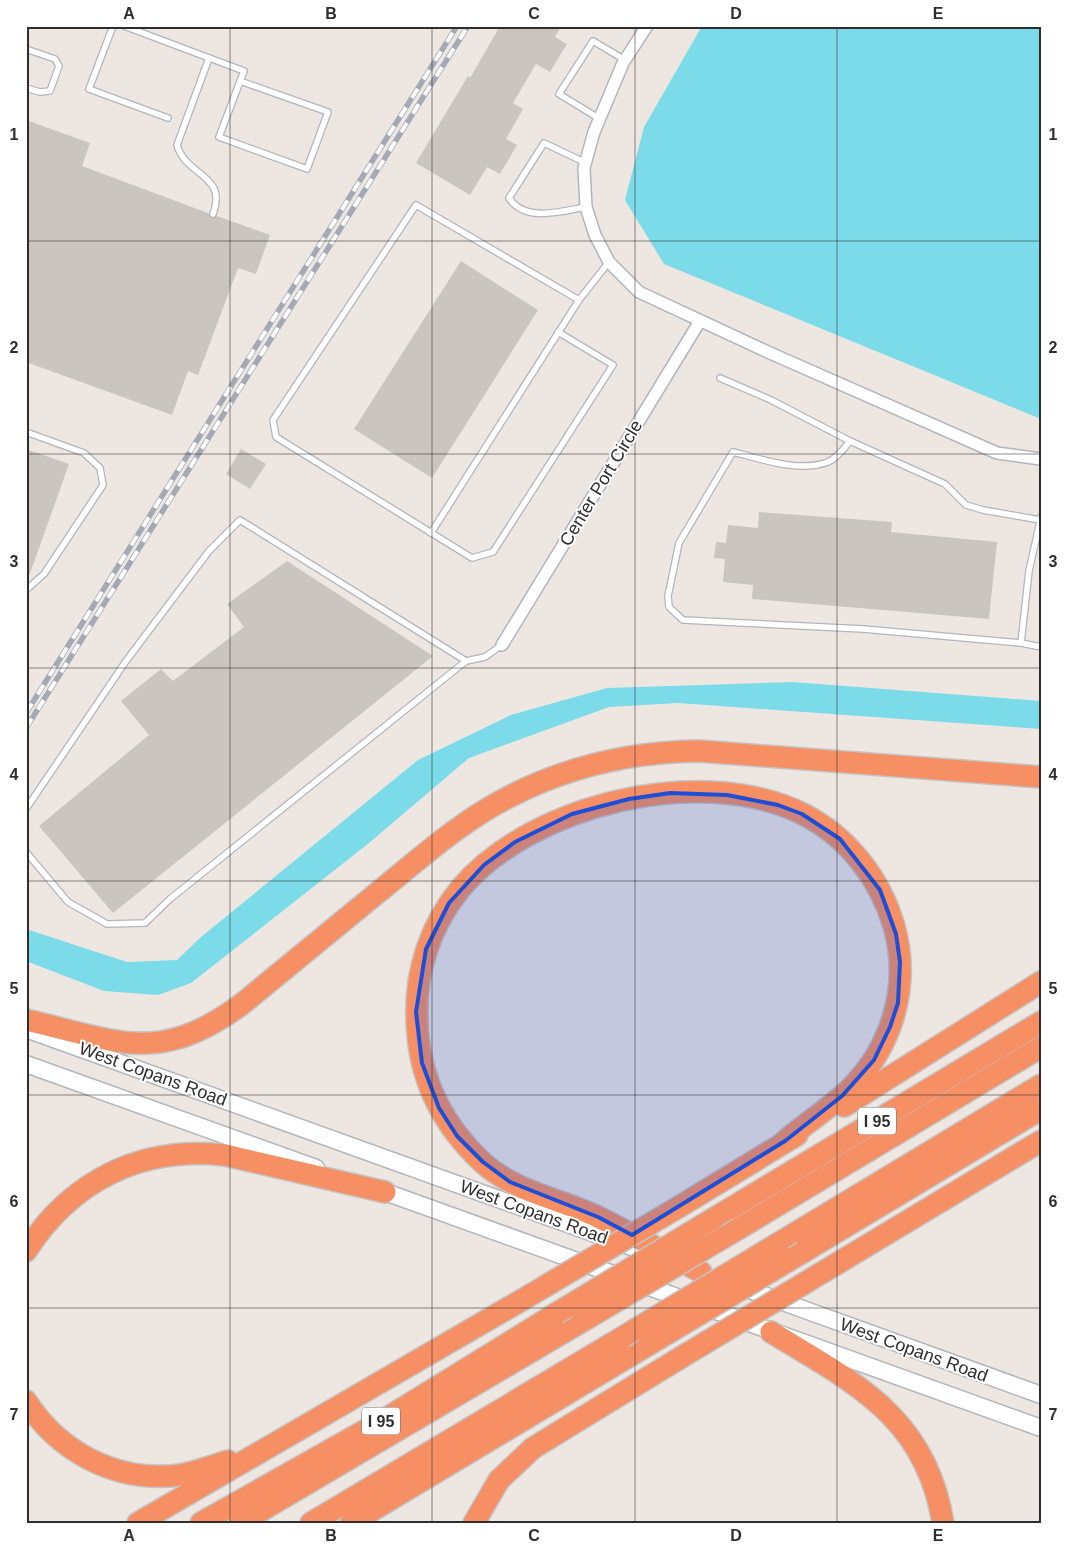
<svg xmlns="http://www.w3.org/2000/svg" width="1067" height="1549" viewBox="0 0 1067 1549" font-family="Helvetica,sans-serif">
<rect width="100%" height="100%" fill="#eee7e1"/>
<g fill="#7bdbe9">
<path d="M 702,26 L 1041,26 L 1041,419 L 664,264 L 625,200 L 644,127 Z"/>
<path d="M 792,682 L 1041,701 L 1041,729 L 678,703 L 609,707 L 469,758 L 369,843 L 191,983 L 158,995 L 104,991 L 26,961 L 26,929 L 127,962 L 177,960 L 201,937 L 418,760 L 511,715 L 607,688 Z"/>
</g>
<g fill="#cac5bf">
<path d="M 500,26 L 561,26 L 555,37 L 567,44 L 550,72 L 536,64 L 513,103 L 523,109 L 506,139 L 517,145 L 500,174 L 487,167 L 470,195 L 416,163 L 468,76 L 470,78 Z"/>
<path d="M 26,120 L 90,143 L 82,166 L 208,213 L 211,218 L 217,216 L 270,235 L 256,274 L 238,268 L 198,375 L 188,371 L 172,415 L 26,362 Z"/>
<path d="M 461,261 L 538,310 L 432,478 L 354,429 Z"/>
<path d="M 26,449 L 69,464 L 28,579 L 26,579 Z"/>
<path d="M 241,449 L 266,464 L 250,489 L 226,474 Z"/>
<path d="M 759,512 L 892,522 L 891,532 L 997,542 L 989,619 L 752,599 L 753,585 L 723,582 L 725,559 L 714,558 L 716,542 L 726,543 L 728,525 L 758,528 Z"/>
<path d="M 287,561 L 433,656 L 113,913 L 39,826 L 149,735 L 121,701 L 161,669 L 173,681 L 244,627 L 227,604 Z"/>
</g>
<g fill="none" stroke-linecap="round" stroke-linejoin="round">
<g stroke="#b1b5bd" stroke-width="8">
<g id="lane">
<path d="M 113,26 L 89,89 L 168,118"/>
<path d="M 124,26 L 244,71 L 219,137 L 307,169 L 328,112 L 240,81"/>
<path d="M 26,49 L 55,59 L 59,66 L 50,91 L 40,92 L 26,88"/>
<path d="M 209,58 L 177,145 C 186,177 228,174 213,214"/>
<path d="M 600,119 L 559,94 L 593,41 L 625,60"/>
<path d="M 586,163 L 544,143 L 509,198 C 525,223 562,211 586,207"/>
<path d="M 558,332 L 613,365 L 493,552 L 472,558 L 276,437 L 273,420 L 416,205 L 579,300 L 609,262"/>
<path d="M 720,378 L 771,400 L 850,441 C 844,449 837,458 828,462 C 798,473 762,459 733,452 L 679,543 L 668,596 L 669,607 L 683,620 L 863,629 L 1021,643 L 1029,571 L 1041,517"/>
<path d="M 26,432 L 84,453 L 100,468 L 103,485 L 44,574 L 26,590"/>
<path d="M 850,441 L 945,484 L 966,505 L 983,510 L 1040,520"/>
<path d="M 431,533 L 579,300"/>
<path d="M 1021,643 L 1041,647"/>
<path d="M 26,809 L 126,661 L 209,551 L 240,520 L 466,661"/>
<path d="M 26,852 L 68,902 L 107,924 L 145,923 L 170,899 L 466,661 L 485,657 L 502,645"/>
</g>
</g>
<g stroke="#b1b5bd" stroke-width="14">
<g id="street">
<path d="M 647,26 L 623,63 L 594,132 L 584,168 L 586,207 L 595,235 L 609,262 L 639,292 L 770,353 L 997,453 L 1041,459"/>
<path d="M 502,645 L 700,321"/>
</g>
</g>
<g stroke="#b1b5bd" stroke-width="19">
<g id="secondary">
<path d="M 26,1029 L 654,1255"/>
<path d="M 26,1064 L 316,1168"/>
<path d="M 374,1188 L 1041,1428"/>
<path d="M 736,1285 L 1041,1395"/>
</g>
</g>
<g stroke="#c4c4c4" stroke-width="24">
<g id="highway">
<path d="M 26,1020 C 118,1041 158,1066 242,1004 C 286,968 331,931 376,894 C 411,866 445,835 484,811 C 549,771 623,752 699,751 L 1041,777"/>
<path d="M 844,1106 L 1041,982"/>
<path d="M 682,1205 L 797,1135"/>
<path d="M 713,1219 L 1041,1022"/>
<path d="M 738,1229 L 1041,1047"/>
<path d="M 779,1243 L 1041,1085"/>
<path d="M 26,1251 C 72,1180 141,1146 225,1155 L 385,1192"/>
<path d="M 803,1252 L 1041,1109"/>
<path d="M 838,1263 L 1041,1141"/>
<path d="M 701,1272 C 667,1254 634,1235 600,1218 C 560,1198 515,1193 481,1161 C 441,1123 418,1075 417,1019 C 415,972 430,926 460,889 C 532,803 704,763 805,815 C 849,838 880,879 894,926 C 911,986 892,1048 848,1091 C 828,1109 805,1124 785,1141"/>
<path d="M 771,1332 C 854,1383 926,1416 943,1523"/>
<path d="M 26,1401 C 60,1453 117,1483 180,1475 C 196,1472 212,1466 228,1461"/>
<path d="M 138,1523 L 522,1300"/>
<path d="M 201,1523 L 382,1421 L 557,1313"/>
<path d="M 240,1523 L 581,1322"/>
<path d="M 311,1523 L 623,1337"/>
<path d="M 351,1523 L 648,1345"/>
<path d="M 474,1523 L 499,1480 L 533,1448 L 680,1358"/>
</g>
</g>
<use href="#lane" stroke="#fff" stroke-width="5.5"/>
<use href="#street" stroke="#fff" stroke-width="11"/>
<use href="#secondary" stroke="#fff" stroke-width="16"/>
<use href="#highway" stroke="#f68f64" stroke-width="21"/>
<g stroke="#a4a9b6" stroke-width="5.5">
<g id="rail">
<path d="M 26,713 L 457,26"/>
<path d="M 26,728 L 468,26"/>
</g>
</g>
<use href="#rail" stroke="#fff" stroke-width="4" stroke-dasharray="11" stroke-linecap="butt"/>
<g stroke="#c4c4c4" stroke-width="24" stroke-linecap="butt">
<g id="highway-bridge">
<path d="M 522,1300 L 682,1205"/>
<path d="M 557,1313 L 713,1219"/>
<path d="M 581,1322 L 738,1229"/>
<path d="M 623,1337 L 779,1243"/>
<path d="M 648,1345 L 803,1252"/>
<path d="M 680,1358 L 838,1263"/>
</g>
</g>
<use href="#highway-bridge" stroke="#f68f64" stroke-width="21"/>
</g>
<path fill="#1d4ed8" fill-opacity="0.2" stroke="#1d4ed8" stroke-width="4" stroke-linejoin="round" d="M 670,793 L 727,795 L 778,805 L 802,814 L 840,839 L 880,890 L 896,934 L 900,962 L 898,1003 L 890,1027 L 874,1060 L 842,1096 L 785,1141 L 632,1235 L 598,1217 L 510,1182 L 483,1162 L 457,1136 L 439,1108 L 422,1063 L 416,1012 L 426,949 L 449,903 L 484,865 L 515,842 L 572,814 L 629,799 Z"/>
<path fill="none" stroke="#2e2e2e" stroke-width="1" stroke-opacity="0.55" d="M 230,26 L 230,1523M 432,26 L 432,1523M 635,26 L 635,1523M 837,26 L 837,1523M 26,241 L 1041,241M 26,454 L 1041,454M 26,668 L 1041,668M 26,881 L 1041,881M 26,1095 L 1041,1095M 26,1308 L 1041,1308"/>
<g text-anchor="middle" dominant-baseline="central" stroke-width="4" stroke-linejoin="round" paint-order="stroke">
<g fill="#fff" stroke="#6d6d6d" stroke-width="1">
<rect x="858" y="1107.5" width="38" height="27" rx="4"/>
<rect x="362" y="1407.5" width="38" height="27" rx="4"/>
</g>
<g font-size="16" font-weight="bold" fill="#2e2e2e">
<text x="877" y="1121">I 95</text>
<text x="381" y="1421">I 95</text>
</g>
<g font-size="18" fill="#2e2e2e" stroke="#fff">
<text transform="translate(601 483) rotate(-59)">Center Port Circle</text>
<text transform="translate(153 1074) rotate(20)">West Copans Road</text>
<text transform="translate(534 1212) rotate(20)">West Copans Road</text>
<text transform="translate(914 1350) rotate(20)">West Copans Road</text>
</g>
</g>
<rect width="1067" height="1549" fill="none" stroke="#ffffff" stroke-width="55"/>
<rect x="28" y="28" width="1012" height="1494" fill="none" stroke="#2e2e2e" stroke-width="2"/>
<g font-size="16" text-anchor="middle" font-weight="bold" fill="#2e2e2e">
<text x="129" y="19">A</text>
<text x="331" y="19">B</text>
<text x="534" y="19">C</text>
<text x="736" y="19">D</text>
<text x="938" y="19">E</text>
<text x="14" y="140">1</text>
<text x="1053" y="140">1</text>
<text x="14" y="353">2</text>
<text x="1053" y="353">2</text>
<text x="14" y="567">3</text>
<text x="1053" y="567">3</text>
<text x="14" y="780">4</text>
<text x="1053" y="780">4</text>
<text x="14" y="994">5</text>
<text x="1053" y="994">5</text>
<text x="14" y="1207">6</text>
<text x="1053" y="1207">6</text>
<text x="14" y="1420">7</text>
<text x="1053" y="1420">7</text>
<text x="129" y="1541">A</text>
<text x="331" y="1541">B</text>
<text x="534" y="1541">C</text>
<text x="736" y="1541">D</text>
<text x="938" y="1541">E</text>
</g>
</svg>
